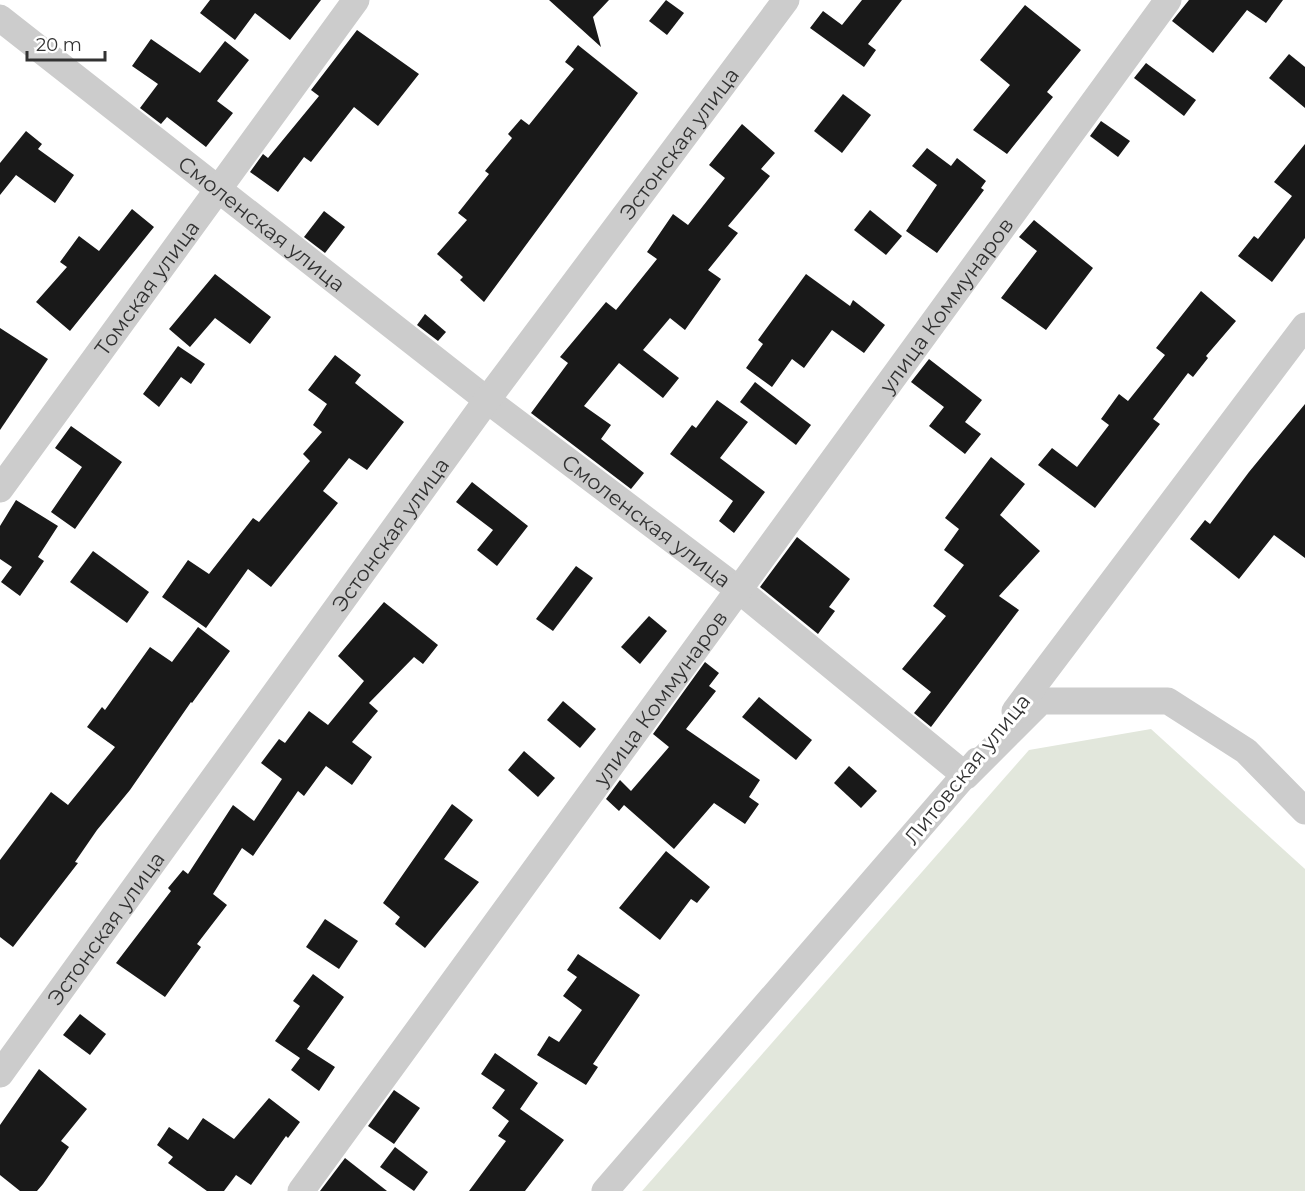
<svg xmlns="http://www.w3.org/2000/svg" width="1305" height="1191" viewBox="0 0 1305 1191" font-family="Montserrat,sans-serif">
<rect width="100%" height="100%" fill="#fff"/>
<path fill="#e2e7dc" d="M 1151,729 L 1305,869 L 1305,1191 L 642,1191 L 1029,750 Z"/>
<g fill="#191919">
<path d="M 210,0 L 321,0 L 290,40 L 255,13 L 235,40 L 200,13 Z"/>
<path d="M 549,0 L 609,0 L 593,17 L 601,47 Z"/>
<path d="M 666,0 L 684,13 L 667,35 L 649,21 Z"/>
<path d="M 862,0 L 902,0 L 868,44 L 876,50 L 864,67 L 810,28 L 823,11 L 842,25 Z"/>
<path d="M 1189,0 L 1283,0 L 1266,23 L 1247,10 L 1213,53 L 1172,21 Z"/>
<path d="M 1025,5 L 1081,50 L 1047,92 L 1053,97 L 1007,154 L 973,130 L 1010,85 L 980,60 Z"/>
<path d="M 357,30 L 419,74 L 378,126 L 354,107 L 311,162 L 304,157 L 278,192 L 250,172 L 263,154 L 268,158 L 319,96 L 311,90 Z"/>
<path d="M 151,39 L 200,73 L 225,41 L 249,60 L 217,101 L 233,113 L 206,147 L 167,117 L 161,124 L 140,108 L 158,84 L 132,66 Z"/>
<path d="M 578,45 L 638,93 L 484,302 L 460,280 L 463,277 L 437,254 L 467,220 L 458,213 L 489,174 L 485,171 L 512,138 L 508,134 L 521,119 L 529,125 L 574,69 L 565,62 Z"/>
<path d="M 1289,54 L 1305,67 L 1305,108 L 1269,78 Z"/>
<path d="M 1146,63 L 1196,100 L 1184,116 L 1134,78 Z"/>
<path d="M 843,94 L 871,115 L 842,153 L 814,131 Z"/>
<path d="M 1101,121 L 1130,141 L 1118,157 L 1090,136 Z"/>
<path d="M 742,124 L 775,153 L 761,169 L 770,176 L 728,226 L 738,233 L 708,270 L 721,279 L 685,330 L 670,318 L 643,350 L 679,378 L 663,398 L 619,363 L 584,406 L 611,425 L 601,439 L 644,473 L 631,489 L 531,413 L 568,363 L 560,357 L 606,302 L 616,310 L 657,259 L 647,252 L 673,214 L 688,225 L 725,178 L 709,165 Z"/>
<path d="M 26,131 L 42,144 L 38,149 L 74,175 L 55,203 L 16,175 L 0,195 L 0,163 Z"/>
<path d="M 1305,144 L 1305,238 L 1272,282 L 1238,256 L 1254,236 L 1258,239 L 1292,196 L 1274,182 Z"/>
<path d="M 927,148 L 951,166 L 957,158 L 986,181 L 981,188 L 984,190 L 937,253 L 906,231 L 937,185 L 912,166 Z"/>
<path d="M 132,209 L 154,227 L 70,331 L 36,302 L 67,267 L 60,262 L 79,236 L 99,251 Z"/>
<path d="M 870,210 L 902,236 L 886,255 L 854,230 Z"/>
<path d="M 324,211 L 345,227 L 325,253 L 304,237 Z"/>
<path d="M 1034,220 L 1093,268 L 1046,330 L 1001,298 L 1037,251 L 1019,237 Z"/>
<path d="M 215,274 L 271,317 L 250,344 L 215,318 L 190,347 L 169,329 Z"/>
<path d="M 806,274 L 850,306 L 853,300 L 885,325 L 864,353 L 832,330 L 804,368 L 792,359 L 772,387 L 746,368 L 763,344 L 758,340 Z"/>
<path d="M 1201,291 L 1236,321 L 1206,356 L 1208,358 L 1193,377 L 1188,373 L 1153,419 L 1160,424 L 1095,508 L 1038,465 L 1052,448 L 1077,467 L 1109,425 L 1101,419 L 1119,394 L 1128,401 L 1165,355 L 1156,348 Z"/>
<path d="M 425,314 L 446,332 L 438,341 L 417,325 Z"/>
<path d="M 0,328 L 48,359 L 0,430 Z"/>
<path d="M 178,346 L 205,364 L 191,384 L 181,377 L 159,407 L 143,394 Z"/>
<path d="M 335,355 L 361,375 L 355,383 L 404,422 L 367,470 L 349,458 L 323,491 L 338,503 L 271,587 L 248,569 L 206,628 L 162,597 L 188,560 L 209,574 L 253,518 L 259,522 L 310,461 L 303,454 L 322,432 L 313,425 L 327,404 L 308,390 Z"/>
<path d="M 929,359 L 982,400 L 965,422 L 981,434 L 965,454 L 929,426 L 944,407 L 911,382 Z"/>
<path d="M 755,382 L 811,425 L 796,445 L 740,402 Z"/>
<path d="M 717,400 L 748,422 L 720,458 L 765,492 L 734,533 L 719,521 L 733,501 L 670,454 L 692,425 L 696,428 Z"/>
<path d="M 1305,404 L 1305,558 L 1274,535 L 1239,579 L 1190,539 L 1205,520 L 1210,524 L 1249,472 Z"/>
<path d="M 71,426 L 122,462 L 75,529 L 51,512 L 82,467 L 55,448 Z"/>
<path d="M 991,457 L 1025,484 L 1000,515 L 1040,551 L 999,596 L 1019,610 L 931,727 L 914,713 L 931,692 L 902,669 L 946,616 L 933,606 L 964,565 L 944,550 L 959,529 L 945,518 Z"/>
<path d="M 472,482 L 528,526 L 497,566 L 477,550 L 493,530 L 456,502 Z"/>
<path d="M 16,500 L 58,526 L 38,557 L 44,561 L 20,596 L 1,582 L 12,567 L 0,559 L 0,526 Z"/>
<path d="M 797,537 L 850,579 L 829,607 L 835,611 L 818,634 L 760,587 Z"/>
<path d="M 93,551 L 149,592 L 127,623 L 70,582 Z"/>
<path d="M 576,566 L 593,578 L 553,631 L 536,619 Z"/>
<path d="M 384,602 L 438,645 L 423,664 L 414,657 L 369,703 L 378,711 L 352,742 L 372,757 L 352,785 L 326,766 L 304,796 L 298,791 L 253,856 L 242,848 L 213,894 L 227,905 L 197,944 L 201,947 L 165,997 L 116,963 L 171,891 L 168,888 L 183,870 L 188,874 L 233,805 L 254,821 L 282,779 L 261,763 L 279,739 L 285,743 L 309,711 L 328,725 L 364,681 L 338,656 Z"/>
<path d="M 649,616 L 667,631 L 640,664 L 621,647 Z"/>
<path d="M 198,627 L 230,651 L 192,703 L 191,702 L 130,790 L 97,830 L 75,862 L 78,863 L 13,947 L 0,937 L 0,860 L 51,792 L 68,805 L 115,747 L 87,727 L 102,707 L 105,710 L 150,647 L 172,662 Z"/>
<path d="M 705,662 L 719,673 L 709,686 L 716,691 L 686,729 L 760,780 L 749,797 L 759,804 L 745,824 L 714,803 L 674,849 L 624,805 L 619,811 L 606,799 L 620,780 L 631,791 L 669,747 L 653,734 Z"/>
<path d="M 759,697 L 812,740 L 796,760 L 742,717 Z"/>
<path d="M 563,701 L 596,729 L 580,748 L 547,720 Z"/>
<path d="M 524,751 L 555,778 L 538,797 L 508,770 Z"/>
<path d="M 849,766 L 877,791 L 861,808 L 834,783 Z"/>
<path d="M 452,804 L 473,820 L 444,859 L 479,882 L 425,948 L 395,924 L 400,917 L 383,903 Z"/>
<path d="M 666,851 L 710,887 L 697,903 L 691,899 L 660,940 L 619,908 Z"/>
<path d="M 325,919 L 358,941 L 339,969 L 306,947 Z"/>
<path d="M 578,954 L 640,995 L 593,1064 L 598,1067 L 586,1085 L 537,1055 L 549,1036 L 559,1042 L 582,1010 L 563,996 L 577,977 L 567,970 Z"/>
<path d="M 313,974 L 344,997 L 307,1049 L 335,1067 L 319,1091 L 291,1070 L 300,1058 L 275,1041 L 300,1006 L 293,1001 Z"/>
<path d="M 80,1014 L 106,1034 L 90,1055 L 63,1035 Z"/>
<path d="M 495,1053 L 538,1083 L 520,1109 L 564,1140 L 525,1191 L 469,1191 L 506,1141 L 498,1136 L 509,1121 L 492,1108 L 505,1090 L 481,1074 Z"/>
<path d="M 39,1069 L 87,1109 L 61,1141 L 69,1147 L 43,1184 L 37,1191 L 20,1191 L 0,1175 L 0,1125 Z"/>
<path d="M 394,1090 L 420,1108 L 394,1144 L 368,1126 Z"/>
<path d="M 269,1098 L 300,1122 L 288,1138 L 286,1136 L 251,1185 L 236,1175 L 224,1191 L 207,1191 L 168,1163 L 173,1157 L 157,1145 L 169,1127 L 188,1140 L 203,1118 L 234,1139 Z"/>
<path d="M 395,1147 L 428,1172 L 414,1191 L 380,1167 Z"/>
<path d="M 345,1158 L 387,1191 L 320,1191 Z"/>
</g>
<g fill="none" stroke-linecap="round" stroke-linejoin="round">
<g stroke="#ccc" stroke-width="27">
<path id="s1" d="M 0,18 L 487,400 L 739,590 L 966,776 L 1041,701 L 1168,701 L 1246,751 L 1305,811"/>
<path id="s2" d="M 0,489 L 356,0"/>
<path d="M 1015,711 L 1305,326"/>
<path id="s3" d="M 0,1074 L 487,400 L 786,0"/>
<path id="s4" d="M 301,1191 L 1168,0"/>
<path d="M 605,1191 L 977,761"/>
</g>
</g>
<g text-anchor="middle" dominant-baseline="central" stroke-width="6" stroke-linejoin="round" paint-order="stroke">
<g font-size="21" fill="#323232" stroke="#fff">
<text stroke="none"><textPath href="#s3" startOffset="1152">Эстонская улица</textPath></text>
<text stroke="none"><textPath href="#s1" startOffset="333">Смоленская улица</textPath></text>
<text stroke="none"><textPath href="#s2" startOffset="249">Томская улица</textPath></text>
<text stroke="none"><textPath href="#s4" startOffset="1096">улица Коммунаров</textPath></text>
<text stroke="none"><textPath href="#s1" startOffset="819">Смоленская улица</textPath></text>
<text stroke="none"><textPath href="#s3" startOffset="666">Эстонская улица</textPath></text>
<text stroke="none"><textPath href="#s4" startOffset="610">улица Коммунаров</textPath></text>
<text transform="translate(967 769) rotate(-51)">Литовская улица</text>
<text stroke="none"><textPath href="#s3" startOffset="180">Эстонская улица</textPath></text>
</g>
</g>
<path d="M27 51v9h78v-9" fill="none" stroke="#323232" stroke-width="3"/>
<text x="36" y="51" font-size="18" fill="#323232" stroke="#ffffff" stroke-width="4.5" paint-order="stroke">20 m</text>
</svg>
